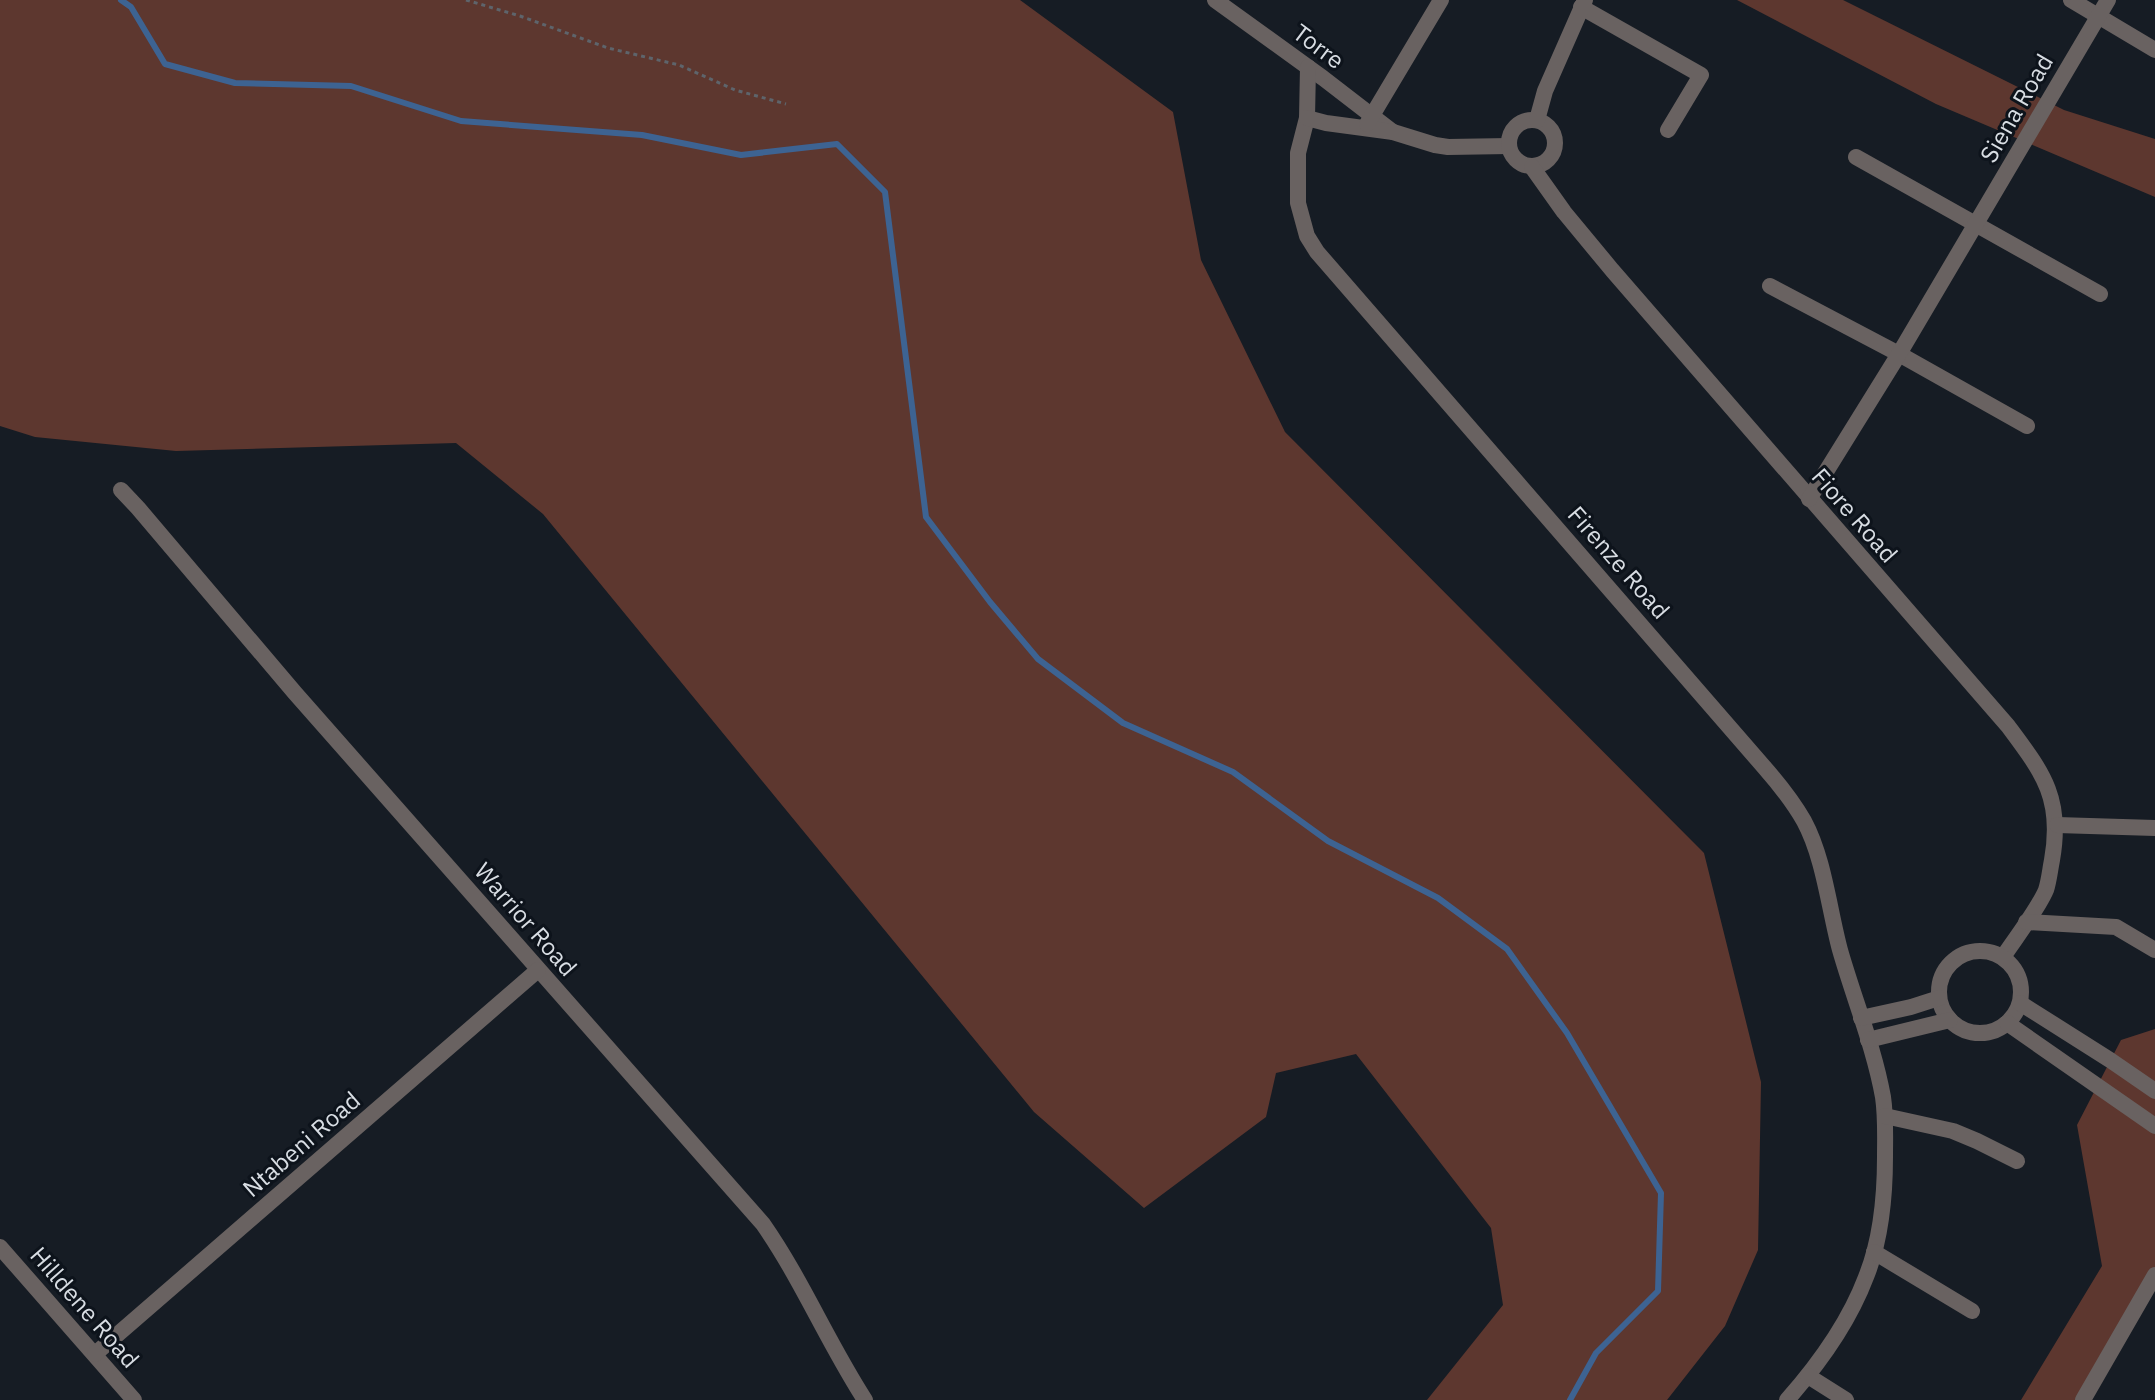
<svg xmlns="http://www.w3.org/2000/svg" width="2155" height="1400" viewBox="0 0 2155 1400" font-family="'IBM Plex Sans',sans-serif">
<rect width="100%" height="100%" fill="#161c24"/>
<g fill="#5d372f">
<path d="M 0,0 L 1020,0 L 1173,112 L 1201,260 L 1285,432 L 1704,853 L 1761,1082 L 1758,1250 L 1725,1326 L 1667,1400 L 1427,1400 L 1503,1305 L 1491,1228 L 1356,1054 L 1276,1073 L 1266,1117 L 1144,1208 L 1034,1112 L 543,514 L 456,443 L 176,451 L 35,437 L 0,426 Z"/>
<path d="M 1737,0 L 1843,0 L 2064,110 L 2155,139 L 2155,197 L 1936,104 Z"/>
<path d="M 2155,1029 L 2155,1275 L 2083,1400 L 2021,1400 L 2102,1266 L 2077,1125 L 2121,1040 Z"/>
</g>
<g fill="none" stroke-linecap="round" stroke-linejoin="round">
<path stroke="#3d6392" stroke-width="6" d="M 121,0 L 131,7 L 165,64 L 235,83 L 351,86 L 461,121 L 642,135 L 741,155 L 837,144 L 885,192 L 926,517 L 990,602 L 1038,659 L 1123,723 L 1233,772 L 1328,841 L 1438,898 L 1507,949 L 1567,1033 L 1661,1193 L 1658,1291 L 1596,1353 L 1570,1400"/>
<path stroke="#5e646b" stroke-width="3" stroke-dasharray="4 4" stroke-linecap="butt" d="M 466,0 L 520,16 L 608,48 L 679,65 L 735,90 L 786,104"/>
<g stroke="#696261" stroke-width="16">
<path d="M 1215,0 L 1323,78 L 1393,132"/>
<path d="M 2071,0 L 2155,50"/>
<path d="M 1581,7 L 1701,75 L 1668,130"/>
<path d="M 1308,67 L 1307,118 L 1298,153 L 1298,203 L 1307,236 L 1317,252 L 1764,767 C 1779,784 1793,802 1804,821 C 1824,858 1829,909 1840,950 C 1854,999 1874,1047 1883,1097 C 1886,1117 1885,1137 1885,1157 C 1885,1197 1881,1240 1866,1277 C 1849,1322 1818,1365 1787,1400"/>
<path d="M 1307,118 L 1326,123 L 1393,132 L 1435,145 L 1448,147 L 1509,146"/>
<circle cx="1532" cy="143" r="23"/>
<path d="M 1537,120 L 1545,91 L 1585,0"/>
<path d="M 1367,124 L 1441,0"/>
<path d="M 1856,157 L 2100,294"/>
<path d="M 1532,167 L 1564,212 L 1612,270 L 2008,726 C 2043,773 2063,798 2052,860 C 2050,870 2049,881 2046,890 C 2038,909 2015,939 2003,957"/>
<path d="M 1770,286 L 1899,354 L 2027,426"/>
<path d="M 121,490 L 138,508 L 295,693 L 763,1224 C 802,1280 828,1343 865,1400"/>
<path d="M 1809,499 L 1899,354 L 2108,0"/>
<path d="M 2057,825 L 2155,828"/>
<path d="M 2026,922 L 2116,927 L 2155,950"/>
<circle cx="1980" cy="992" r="41"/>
<path d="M 2020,1003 L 2110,1060 L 2155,1091"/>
<path d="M 1861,1018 L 1911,1007 L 1939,998"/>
<path d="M 2007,1023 L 2155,1126"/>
<path d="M 1868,1040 L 1950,1020"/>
<path d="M 1885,1116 L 1953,1131 L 1977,1141 L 2017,1161"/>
<path d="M 0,1247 L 134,1400"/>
<path d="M 1874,1252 L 1972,1311"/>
<path d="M 95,1354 L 538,970"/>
<path d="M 1808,1376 L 1846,1400"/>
</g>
<path stroke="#696261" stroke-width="16" d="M 2083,1400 L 2155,1275"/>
</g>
<g text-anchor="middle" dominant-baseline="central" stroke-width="6" stroke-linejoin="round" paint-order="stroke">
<g font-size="24" fill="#d8dde3" stroke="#0d131b">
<text transform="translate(1319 46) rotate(37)">Torre</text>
<text transform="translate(2016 108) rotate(-60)">Siena Road</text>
<text transform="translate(1855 515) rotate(49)">Fiore Road</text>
<text transform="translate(1619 562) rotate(49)">Firenze Road</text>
<text transform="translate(526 919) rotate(49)">Warrior Road</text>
<text transform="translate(301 1144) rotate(-41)">Ntabeni Road</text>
<text transform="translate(85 1307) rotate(49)">Hilldene Road</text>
</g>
</g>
</svg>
